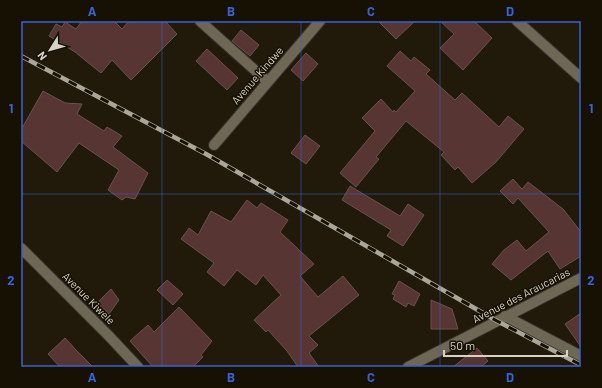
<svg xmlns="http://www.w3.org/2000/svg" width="602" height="388" viewBox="0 0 602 388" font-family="Barlow,sans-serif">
<rect width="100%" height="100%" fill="#211a0a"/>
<g fill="#573533" stroke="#685251">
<path d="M 82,21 L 114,21 L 122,29 L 129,21 L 165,21 L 177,34 L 131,80 L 112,60 L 101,73 L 75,52 L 49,36 L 56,24 L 62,27 L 65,22 L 76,29 Z"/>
<path d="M 378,21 L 415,21 L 396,39 Z"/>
<path d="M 440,21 L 474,21 L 492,38 L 463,70 L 440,48 L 454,34 Z"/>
<path d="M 241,30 L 259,45 L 250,56 L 232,41 Z"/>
<path d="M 207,49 L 238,78 L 227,90 L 196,61 Z"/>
<path d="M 400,51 L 411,61 L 414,57 L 430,70 L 426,74 L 455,100 L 462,93 L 499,127 L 508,116 L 524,129 L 496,162 L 472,183 L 458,167 L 455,170 L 441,155 L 444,152 L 406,121 L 376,157 L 379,159 L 356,187 L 340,173 L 375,131 L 362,118 L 381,99 L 393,112 L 394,110 L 396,112 L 415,91 L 387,66 Z"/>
<path d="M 306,53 L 318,64 L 303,81 L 291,70 Z"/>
<path d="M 43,91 L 65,103 L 82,104 L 77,114 L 104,131 L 107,127 L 122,136 L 113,147 L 148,173 L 135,199 L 126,197 L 122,200 L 108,190 L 119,170 L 79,143 L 57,172 L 21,141 L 21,130 Z"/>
<path d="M 305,135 L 320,146 L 306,164 L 291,153 Z"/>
<path d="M 513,179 L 522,189 L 528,182 L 563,209 L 581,232 L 581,256 L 560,269 L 548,251 L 511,280 L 492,264 L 504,250 L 517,240 L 526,251 L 549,232 L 518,198 L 513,204 L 500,191 Z"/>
<path d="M 350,186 L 400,216 L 408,204 L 424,215 L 403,246 L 387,236 L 391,230 L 342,200 Z"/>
<path d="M 247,200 L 257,208 L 261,203 L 288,220 L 280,232 L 314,264 L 300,276 L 318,297 L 343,276 L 359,295 L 309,336 L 318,345 L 309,353 L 319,367 L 298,367 L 287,351 L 268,330 L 266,332 L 254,320 L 281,295 L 263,275 L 256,285 L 237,270 L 224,286 L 207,272 L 214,263 L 181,239 L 189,228 L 198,235 L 211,211 L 231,222 Z"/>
<path d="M 167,280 L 183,294 L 173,305 L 157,290 Z"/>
<path d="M 399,281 L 420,294 L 414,306 L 408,303 L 406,307 L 393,299 L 395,295 L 392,294 Z"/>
<path d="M 111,289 L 119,300 L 109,314 L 97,303 Z"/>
<path d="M 431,300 L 452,309 L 458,329 L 431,329 Z"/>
<path d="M 179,307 L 212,341 L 201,355 L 203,357 L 193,367 L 153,367 L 130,341 L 148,325 L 154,332 Z"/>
<path d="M 581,313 L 581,347 L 565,324 Z"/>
<path d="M 65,338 L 76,350 L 93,367 L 60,367 L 48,354 Z"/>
<path d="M 477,348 L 488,361 L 481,367 L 453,367 Z"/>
</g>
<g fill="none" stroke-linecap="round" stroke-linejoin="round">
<g stroke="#37322c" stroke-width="12">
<g id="minor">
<path d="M 200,21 L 267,81"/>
<path d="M 517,21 L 581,78"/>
<path d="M 214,145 L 320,21"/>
<path d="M 505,316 L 581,356"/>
</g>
</g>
<g stroke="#37322c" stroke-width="12">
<g id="tertiary">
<path d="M 21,248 L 108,335 L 138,367"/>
<path d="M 408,367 L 581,278"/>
</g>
</g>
<use href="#minor" stroke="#6f6755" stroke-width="10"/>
<use href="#tertiary" stroke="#6f6755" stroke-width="10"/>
<g stroke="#aba69a" stroke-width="4.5">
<path id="rail" d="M 21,56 L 206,154 L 497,321 L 581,365"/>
</g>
<use href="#rail" stroke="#171103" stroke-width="3" stroke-dasharray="9" stroke-linecap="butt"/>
</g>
<path fill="none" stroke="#3962d6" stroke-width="1" stroke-opacity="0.55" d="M 162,21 L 162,367M 301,21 L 301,367M 440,21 L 440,367M 21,194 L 581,194"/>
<g text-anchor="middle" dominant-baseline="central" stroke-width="3" stroke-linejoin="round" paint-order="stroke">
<g font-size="11" fill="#d6d2c8" stroke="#171103">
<text transform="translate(257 75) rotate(-49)">Avenue Kindwe</text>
<text transform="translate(521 295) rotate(-27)">Avenue des Araucarias</text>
<text transform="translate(89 298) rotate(45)">Avenue Kiwele</text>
</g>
</g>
<rect width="602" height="388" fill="none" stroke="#171103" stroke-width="44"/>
<g transform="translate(50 50) rotate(233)" stroke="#171103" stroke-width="3" paint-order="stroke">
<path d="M0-3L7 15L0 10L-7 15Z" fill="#d6d2c8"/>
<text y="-6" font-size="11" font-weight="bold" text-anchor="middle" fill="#d6d2c8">N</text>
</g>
<path d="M444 350v6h123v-6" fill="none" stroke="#d6d2c8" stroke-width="2"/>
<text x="450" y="350" font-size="12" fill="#d6d2c8" stroke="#171103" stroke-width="3" paint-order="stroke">50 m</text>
<rect x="22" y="22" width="558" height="344" fill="none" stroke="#3962d6" stroke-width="1.5"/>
<g font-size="13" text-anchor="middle" font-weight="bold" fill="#3962d6">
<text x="92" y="16">A</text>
<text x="231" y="16">B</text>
<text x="371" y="16">C</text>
<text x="510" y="16">D</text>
<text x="11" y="113">1</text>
<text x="591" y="113">1</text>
<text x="11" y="285">2</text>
<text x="591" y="285">2</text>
<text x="92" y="382">A</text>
<text x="231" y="382">B</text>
<text x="371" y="382">C</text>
<text x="510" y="382">D</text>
</g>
</svg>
